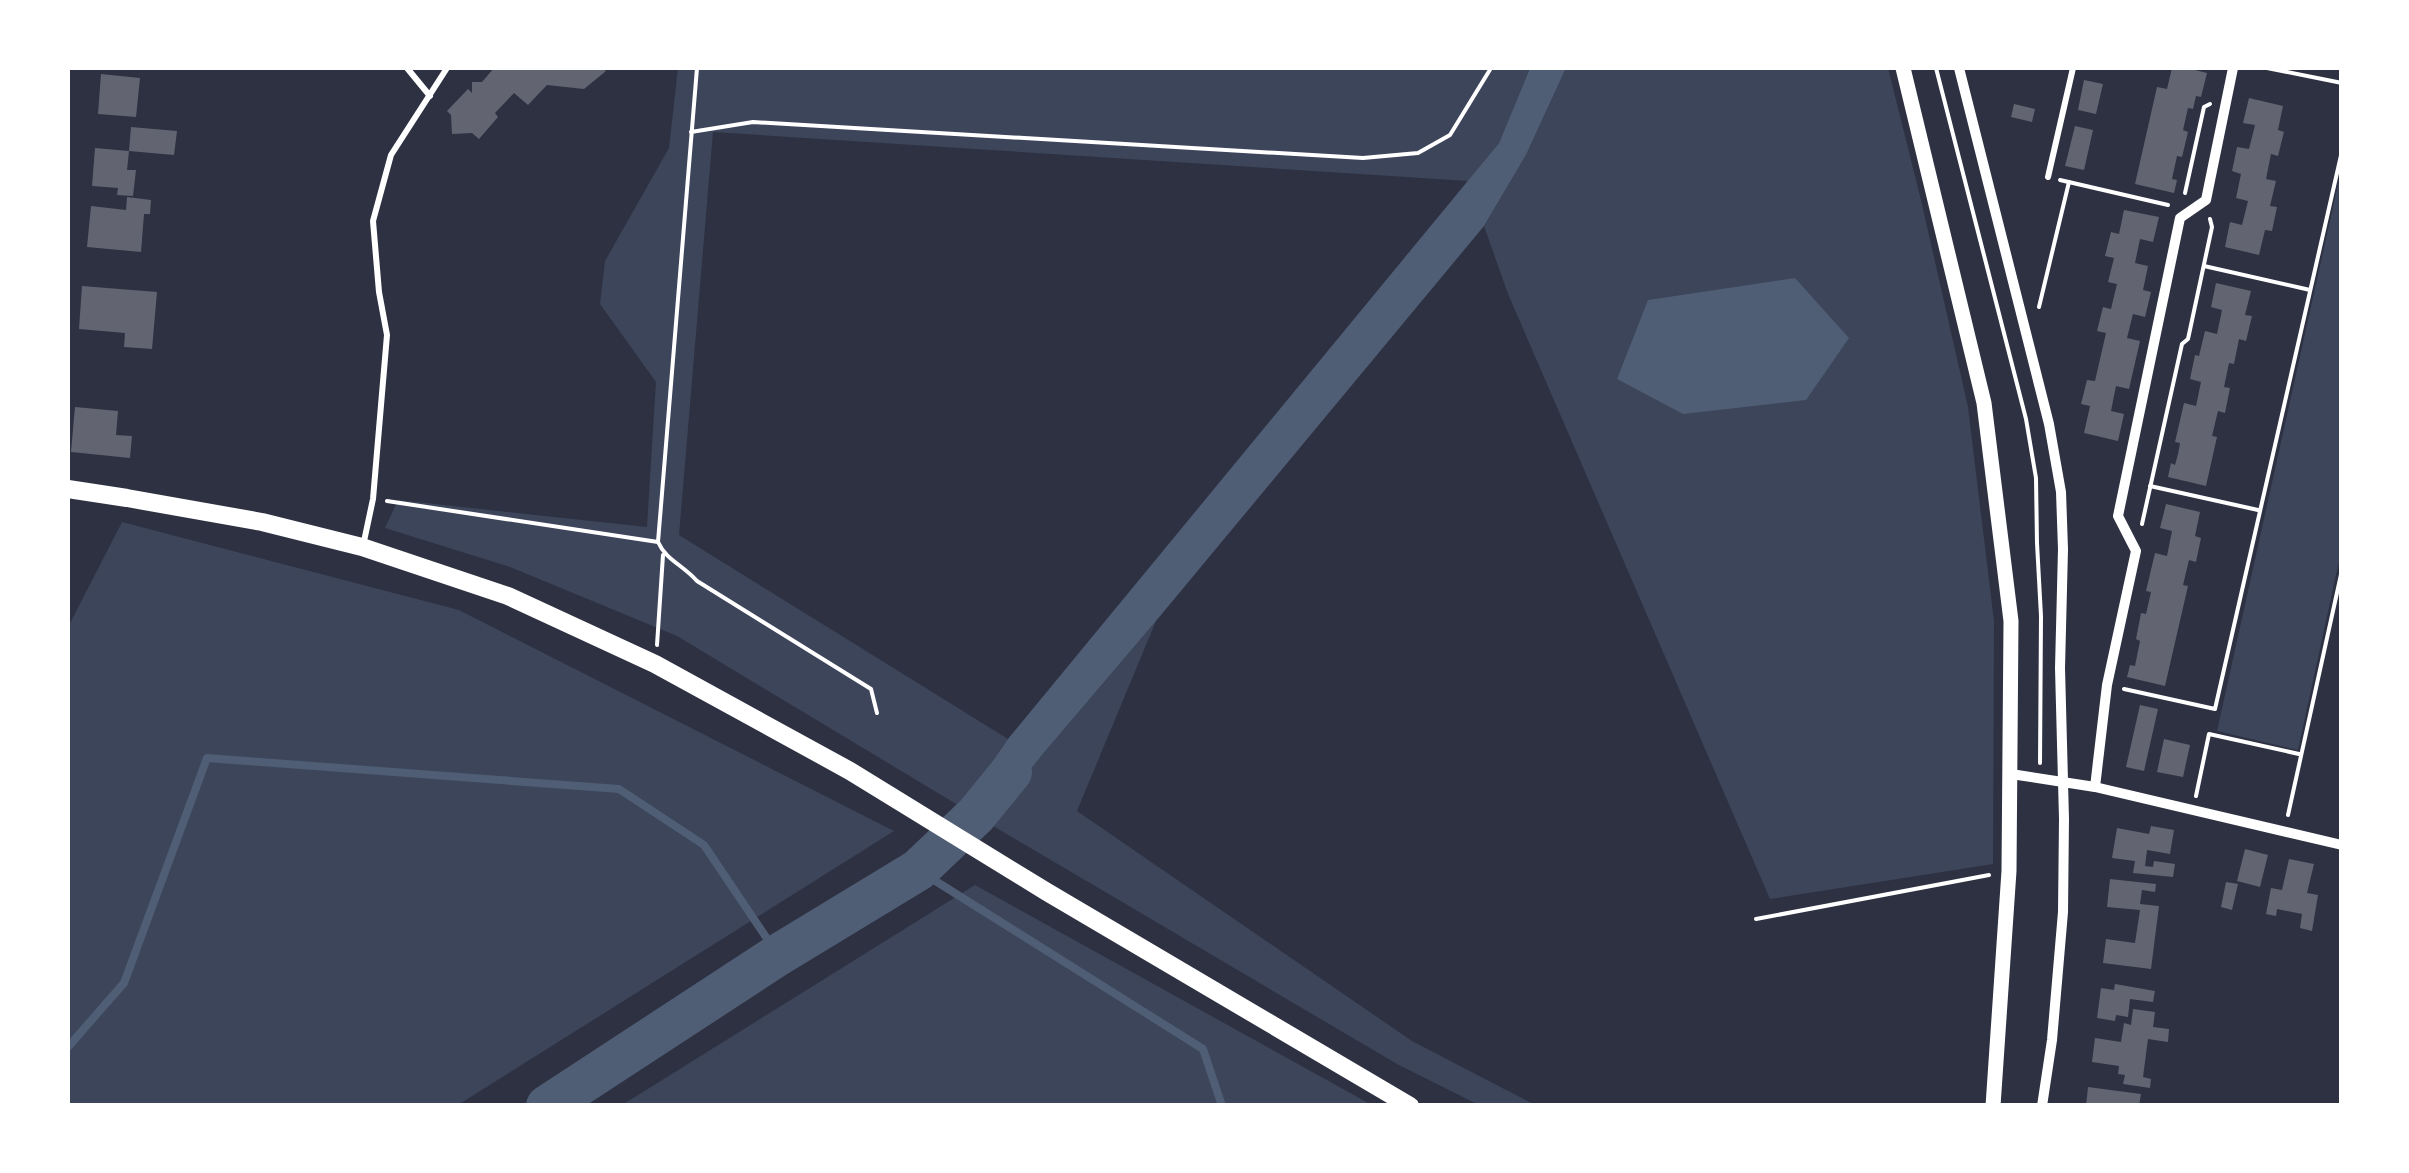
<svg xmlns="http://www.w3.org/2000/svg" width="2409" height="1173" viewBox="0 0 2409 1173" font-family="'Nunito Sans',sans-serif">
<rect width="100%" height="100%" fill="#2d3142"/>
<g fill="#3c4559">
<path d="M 678,68 L 1530,68 L 1499,143 L 1468,181 L 713,132 L 679,535 L 1008,739 L 961,807 L 677,636 L 510,567 L 385,528 L 398,500 L 647,527 L 656,382 L 600,304 L 605,261 L 669,148 Z"/>
<path d="M 1566,68 L 1888,68 L 1921,200 L 1968,407 L 1994,621 L 1993,864 L 1770,899 L 1508,294 L 1484,226 L 1526,155 Z"/>
<path d="M 2341,171 L 2341,552 L 2298,750 L 2217,731 Z"/>
<path d="M 122,522 L 459,610 L 894,831 L 458,1105 L 68,1105 L 68,627 Z"/>
<path d="M 1156,621 L 1077,811 L 1412,1041 L 1535,1105 L 1479,1105 L 1397,1064 L 988,823 L 1042,755 Z"/>
<path d="M 975,885 L 1372,1105 L 622,1105 Z"/>
</g>
<g fill="#4f5d75">
<path d="M 1530,68 L 1566,68 L 1526,155 L 1484,226 L 1156,621 L 1042,755 L 988,823 L 961,807 L 1008,739 L 1499,143 Z"/>
<path d="M 1795,278 L 1849,338 L 1806,400 L 1683,414 L 1617,379 L 1648,300 Z"/>
</g>
<g fill="none" stroke-linecap="round" stroke-linejoin="round">
<g stroke="#4f5d75" stroke-width="8">
<path d="M 918,870 L 1203,1049 L 1222,1106"/>
<path d="M 68,1047 L 124,983 L 207,758 L 619,789 L 704,845 L 778,955"/>
</g>
<path stroke="#4f5d75" stroke-width="42" d="M 547,1106 L 778,955 L 918,870 L 976,815 L 1011,772"/>
</g>
<g fill="#626471">
<path d="M 494,68 L 601,68 L 606,71 L 584,89 L 547,85 L 528,105 L 514,93 L 495,113 L 498,117 L 479,139 L 472,133 L 452,134 L 451,115 L 447,111 L 468,89 L 472,93 L 472,82 L 482,82 Z"/>
<path d="M 2172,68 L 2195,68 L 2195,70 L 2207,73 L 2201,97 L 2196,96 L 2193,109 L 2188,108 L 2183,130 L 2188,132 L 2182,157 L 2177,156 L 2172,179 L 2177,180 L 2174,193 L 2135,184 L 2157,87 L 2167,89 Z"/>
<path d="M 101,74 L 140,78 L 136,117 L 98,114 Z"/>
<path d="M 2084,80 L 2103,84 L 2096,114 L 2078,110 Z"/>
<path d="M 2249,98 L 2283,106 L 2278,130 L 2284,132 L 2278,156 L 2271,154 L 2266,179 L 2276,181 L 2270,206 L 2277,207 L 2272,231 L 2265,230 L 2259,255 L 2225,247 L 2230,222 L 2242,225 L 2248,201 L 2236,198 L 2241,174 L 2232,171 L 2237,147 L 2249,149 L 2255,125 L 2243,123 Z"/>
<path d="M 2014,104 L 2035,109 L 2032,122 L 2011,117 Z"/>
<path d="M 2075,126 L 2093,130 L 2084,170 L 2065,166 Z"/>
<path d="M 131,127 L 177,131 L 174,155 L 129,151 L 127,170 L 136,170 L 133,196 L 117,195 L 118,188 L 92,186 L 95,148 L 129,151 Z"/>
<path d="M 127,197 L 151,200 L 150,214 L 144,214 L 141,252 L 87,247 L 91,206 L 126,210 Z"/>
<path d="M 2124,210 L 2159,217 L 2153,242 L 2140,239 L 2135,263 L 2148,266 L 2143,290 L 2151,292 L 2145,317 L 2133,314 L 2127,338 L 2140,341 L 2129,389 L 2116,386 L 2111,411 L 2124,414 L 2118,441 L 2084,433 L 2090,406 L 2081,404 L 2087,380 L 2095,381 L 2106,333 L 2097,331 L 2103,307 L 2111,309 L 2117,284 L 2108,282 L 2114,258 L 2105,256 L 2111,232 L 2119,234 Z"/>
<path d="M 2216,283 L 2251,291 L 2245,315 L 2252,316 L 2246,341 L 2239,339 L 2234,364 L 2229,363 L 2224,387 L 2230,388 L 2225,413 L 2218,411 L 2212,436 L 2217,437 L 2206,486 L 2168,477 L 2171,463 L 2175,465 L 2178,454 L 2180,443 L 2175,442 L 2184,403 L 2196,406 L 2201,382 L 2190,379 L 2195,355 L 2199,356 L 2205,331 L 2217,334 L 2222,310 L 2211,307 Z"/>
<path d="M 82,286 L 157,292 L 152,349 L 124,347 L 125,333 L 79,329 Z"/>
<path d="M 75,407 L 118,411 L 116,435 L 132,436 L 130,458 L 71,452 Z"/>
<path d="M 2166,504 L 2200,512 L 2195,536 L 2201,538 L 2196,562 L 2189,560 L 2183,585 L 2188,586 L 2165,686 L 2127,677 L 2130,665 L 2135,666 L 2140,641 L 2136,639 L 2141,613 L 2146,614 L 2151,592 L 2146,591 L 2155,553 L 2167,556 L 2172,531 L 2160,528 Z"/>
<path d="M 2140,705 L 2158,709 L 2144,771 L 2126,767 Z"/>
<path d="M 2164,739 L 2190,745 L 2183,777 L 2157,772 Z"/>
<path d="M 2151,826 L 2174,830 L 2170,854 L 2147,850 L 2145,866 L 2153,867 L 2154,861 L 2175,864 L 2173,877 L 2133,873 L 2135,861 L 2112,858 L 2117,828 L 2149,834 Z"/>
<path d="M 2245,849 L 2268,855 L 2260,887 L 2237,881 Z"/>
<path d="M 2289,859 L 2314,864 L 2307,893 L 2318,895 L 2312,931 L 2300,928 L 2302,914 L 2277,909 L 2276,916 L 2266,914 L 2271,888 L 2282,890 Z"/>
<path d="M 2110,879 L 2156,884 L 2155,892 L 2142,890 L 2140,904 L 2159,906 L 2151,969 L 2103,963 L 2106,939 L 2135,943 L 2140,910 L 2107,907 Z"/>
<path d="M 2226,882 L 2238,884 L 2232,910 L 2221,907 Z"/>
<path d="M 2115,984 L 2155,991 L 2153,1002 L 2130,999 L 2128,1017 L 2116,1015 L 2115,1021 L 2097,1018 L 2101,988 L 2114,990 Z"/>
<path d="M 2133,1009 L 2155,1012 L 2153,1027 L 2169,1029 L 2168,1042 L 2148,1039 L 2143,1077 L 2151,1079 L 2150,1088 L 2123,1084 L 2125,1075 L 2118,1074 L 2119,1066 L 2092,1062 L 2095,1038 L 2121,1042 L 2124,1023 L 2131,1025 Z"/>
<path d="M 2088,1087 L 2141,1094 L 2139,1106 L 2086,1106 Z"/>
</g>
<g fill="none" stroke-linecap="round" stroke-linejoin="round">
<g stroke="#fff" stroke-width="4">
<path d="M 1936,68 L 2026,419 L 2036,478 L 2037,543 L 2041,616 L 2040,763"/>
<path d="M 2267,68 L 2342,83"/>
<path d="M 691,132 L 753,122 L 1363,158 L 1418,153 L 1450,135 L 1491,68"/>
<path d="M 2060,180 L 2168,205"/>
<path d="M 2185,193 L 2204,107 L 2210,104"/>
<path d="M 2204,266 L 2310,290"/>
<path d="M 2039,307 L 2069,182"/>
<path d="M 2150,486 L 2258,510"/>
<path d="M 387,501 L 658,542 C 666,560 683,565 697,581 L 871,689 L 877,713"/>
<path d="M 2142,524 L 2182,344 L 2188,339 L 2212,227 L 2210,219"/>
<path d="M 658,542 L 697,68"/>
<path d="M 657,645 L 663,555"/>
<path d="M 2124,689 L 2215,709 L 2342,151"/>
<path d="M 2196,796 L 2209,734 L 2299,754"/>
<path d="M 2288,815 L 2342,570"/>
<path d="M 1756,919 L 1989,875"/>
</g>
<g stroke="#fff" stroke-width="6">
<path d="M 407,68 L 430,96"/>
<path d="M 2048,177 L 2073,68"/>
<path d="M 363,546 L 373,499 L 387,335 L 379,292 L 373,221 L 391,155 L 447,68"/>
</g>
<g stroke="#fff" stroke-width="10">
<path d="M 1959,68 L 2049,424 L 2061,492 L 2063,549 L 2060,668 L 2064,819 L 2063,912 L 2052,1040 L 2042,1106"/>
<path d="M 2011,774 L 2095,787 L 2342,845"/>
<path d="M 2095,787 L 2107,685 L 2136,551 L 2118,516 L 2180,218 L 2206,200 L 2233,68"/>
</g>
<path stroke="#fff" stroke-width="15" d="M 1903,68 L 1984,403 L 2011,621 L 2009,871 L 1993,1106"/>
<path stroke="#fff" stroke-width="18" d="M 68,489 L 127,498 L 262,522 L 362,547 L 508,596 L 655,664 L 850,771 L 1047,892 L 1410,1106"/>
</g>
<rect width="2409" height="1173" fill="none" stroke="#ffffff" stroke-width="140"/>
</svg>
